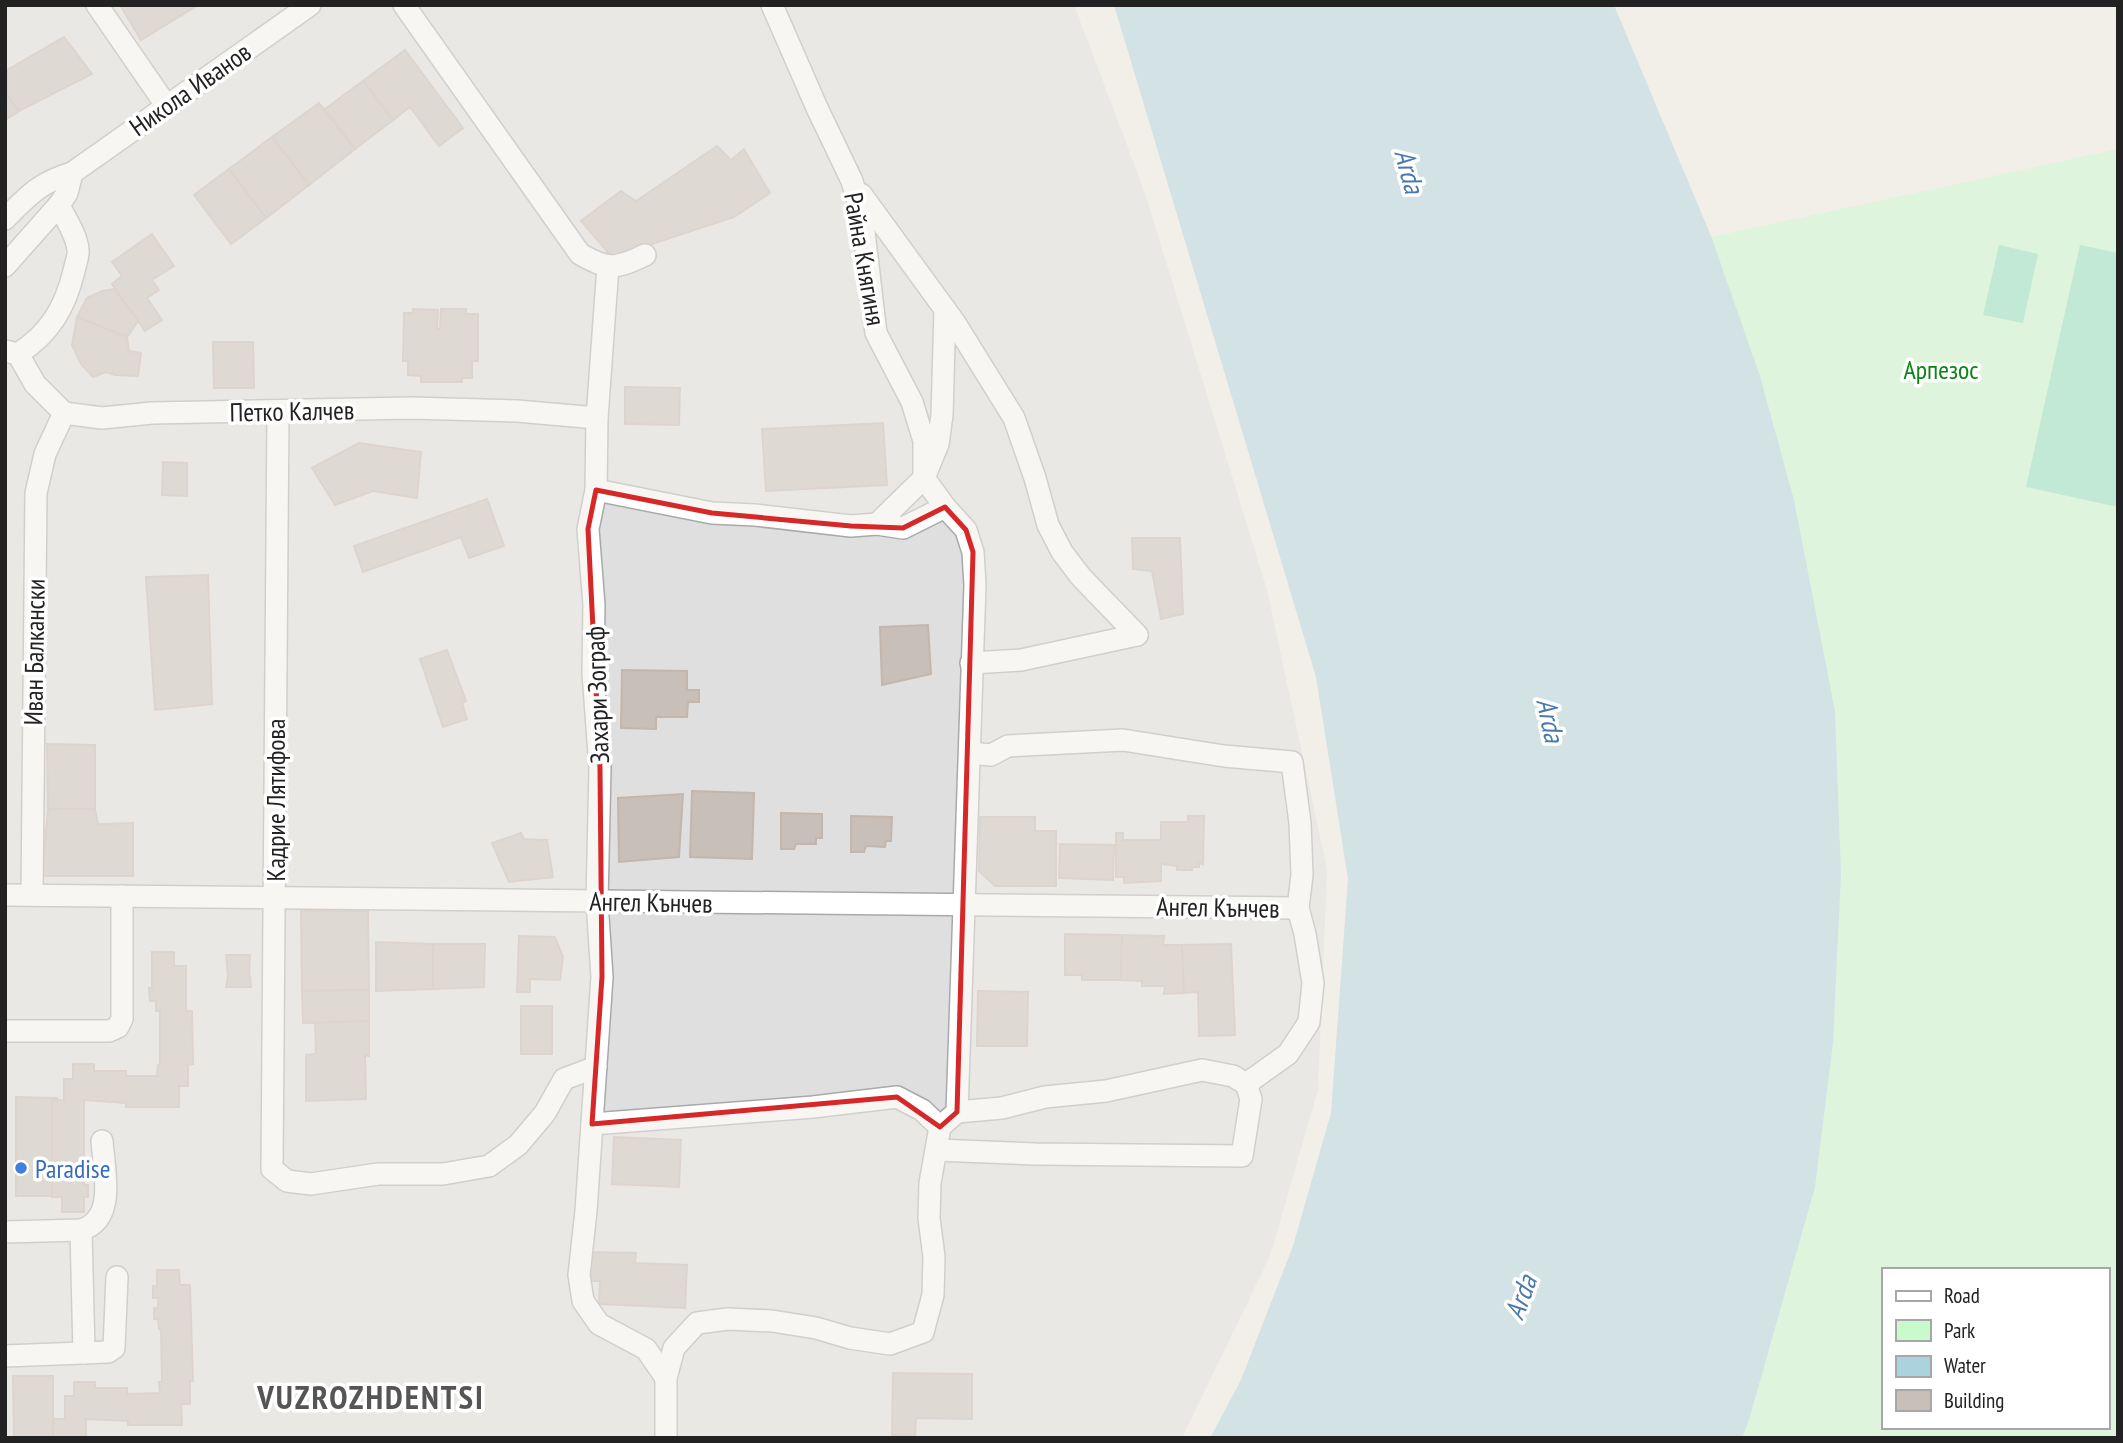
<svg xmlns="http://www.w3.org/2000/svg" width="2123" height="1443" viewBox="0 0 2123 1443" font-family="'PT Sans Narrow',sans-serif">
<rect width="100%" height="100%" fill="#f2efe9"/>
<path fill="#e0dfdf" d="M 5,5 L 1074,5 L 1144,190 L 1267,590 L 1327,869 L 1318,1090 L 1270,1256 L 1182,1438 L 5,1438 Z"/>
<path fill="#c8facc" fill-rule="evenodd" d="M 2118,149 L 2118,1438 L 1742,1438 L 1749,1420 L 1815,1187 L 1833,1043 L 1841,874 L 1835,711 L 1794,500 L 1760,376 L 1711,237 ZM 1883,1270 L 2107,1270 L 2107,1427 L 1883,1427 Z"/>
<g fill="#88e0be">
<path d="M 1999,245 L 2038,254 L 2023,323 L 1983,315 Z"/>
<path d="M 2080,245 L 2118,253 L 2118,507 L 2026,487 Z"/>
</g>
<path fill="#aad3df" d="M 1114,5 L 1614,5 L 1711,236 L 1760,376 L 1794,500 L 1835,711 L 1841,874 L 1833,1043 L 1815,1187 L 1749,1420 L 1742,1438 L 1210,1438 L 1241,1380 L 1293,1246 L 1331,1113 L 1348,879 L 1316,677 Z"/>
<g fill="#c7bfb8" stroke="#c4b6ab" stroke-width="2">
<path d="M 120,5 L 198,5 L 141,40 Z"/>
<path d="M 64,37 L 92,74 L 19,111 L 7,95 L 7,70 Z"/>
<path d="M 405,50 L 463,128 L 439,146 L 410,107 L 393,120 L 363,81 Z"/>
<path d="M 5,70 L 7,70 L 7,95 L 19,111 L 5,120 Z"/>
<path d="M 363,81 L 393,120 L 355,149 L 325,109 Z"/>
<path d="M 319,103 L 355,149 L 309,185 L 272,137 Z"/>
<path d="M 272,137 L 309,185 L 266,218 L 229,169 Z"/>
<path d="M 717,146 L 731,160 L 744,149 L 770,193 L 734,217 L 612,257 L 581,221 L 621,191 L 636,201 Z"/>
<path d="M 229,169 L 266,218 L 231,244 L 194,195 Z"/>
<path d="M 152,234 L 174,266 L 152,280 L 159,290 L 147,298 L 162,320 L 145,331 L 112,284 L 122,276 L 112,262 Z"/>
<path d="M 114,289 L 138,321 L 127,337 L 77,317 L 87,298 L 102,291 Z"/>
<path d="M 413,309 L 438,310 L 437,329 L 440,329 L 441,309 L 466,309 L 466,314 L 478,314 L 478,361 L 472,361 L 472,378 L 462,378 L 462,382 L 421,382 L 421,376 L 408,375 L 408,361 L 403,361 L 404,313 L 413,313 Z"/>
<path d="M 77,317 L 127,337 L 129,351 L 141,353 L 138,376 L 115,375 L 106,372 L 93,377 L 81,364 L 72,345 Z"/>
<path d="M 213,342 L 253,342 L 254,388 L 214,388 Z"/>
<path d="M 625,387 L 680,388 L 679,425 L 625,424 Z"/>
<path d="M 883,423 L 887,485 L 766,491 L 762,429 Z"/>
<path d="M 359,443 L 421,452 L 417,498 L 373,491 L 335,505 L 312,468 Z"/>
<path d="M 163,462 L 187,463 L 187,496 L 162,495 Z"/>
<path d="M 487,499 L 504,546 L 469,558 L 461,537 L 363,572 L 354,546 Z"/>
<path d="M 1132,538 L 1180,538 L 1183,614 L 1161,619 L 1152,571 L 1133,569 Z"/>
<path d="M 208,575 L 212,704 L 155,710 L 146,577 Z"/>
<path d="M 928,625 L 931,674 L 882,685 L 880,627 Z"/>
<path d="M 447,650 L 466,701 L 462,703 L 467,719 L 443,727 L 420,659 Z"/>
<path d="M 622,670 L 687,671 L 687,690 L 699,690 L 699,702 L 688,702 L 687,717 L 656,717 L 656,729 L 621,728 Z"/>
<path d="M 47,744 L 95,745 L 95,809 L 48,809 Z"/>
<path d="M 692,791 L 754,793 L 752,859 L 690,857 Z"/>
<path d="M 683,794 L 679,857 L 619,862 L 618,798 Z"/>
<path d="M 48,809 L 95,809 L 98,824 L 133,823 L 133,876 L 42,876 Z"/>
<path d="M 781,813 L 822,814 L 822,838 L 816,838 L 816,844 L 796,844 L 794,849 L 781,849 Z"/>
<path d="M 851,816 L 892,817 L 891,841 L 886,841 L 885,847 L 866,846 L 864,852 L 851,852 Z"/>
<path d="M 1188,816 L 1204,816 L 1203,864 L 1199,863 L 1199,867 L 1192,867 L 1192,870 L 1177,870 L 1177,866 L 1161,864 L 1161,881 L 1124,883 L 1124,877 L 1116,877 L 1116,833 L 1123,833 L 1123,840 L 1161,840 L 1161,822 L 1188,822 Z"/>
<path d="M 980,817 L 1035,817 L 1035,831 L 1056,831 L 1056,886 L 995,886 L 979,871 Z"/>
<path d="M 521,833 L 524,839 L 547,840 L 553,877 L 509,882 L 492,843 Z"/>
<path d="M 1060,844 L 1114,845 L 1113,880 L 1059,878 Z"/>
<path d="M 301,911 L 368,911 L 369,990 L 302,991 Z"/>
<path d="M 1065,934 L 1122,935 L 1121,980 L 1082,980 L 1082,975 L 1065,975 Z"/>
<path d="M 1122,935 L 1164,936 L 1163,945 L 1182,945 L 1184,993 L 1164,994 L 1165,986 L 1142,986 L 1142,981 L 1121,980 Z"/>
<path d="M 519,936 L 555,937 L 563,957 L 560,980 L 530,979 L 530,992 L 517,992 Z"/>
<path d="M 376,942 L 433,944 L 433,989 L 376,991 Z"/>
<path d="M 433,944 L 485,944 L 484,987 L 433,989 Z"/>
<path d="M 1231,944 L 1235,1035 L 1199,1036 L 1198,992 L 1184,993 L 1182,945 Z"/>
<path d="M 152,952 L 174,952 L 174,966 L 186,966 L 186,1011 L 192,1011 L 193,1064 L 188,1065 L 188,1086 L 179,1086 L 179,1107 L 126,1107 L 126,1103 L 84,1100 L 84,1165 L 88,1165 L 88,1175 L 83,1175 L 84,1185 L 88,1185 L 88,1197 L 84,1197 L 84,1212 L 62,1212 L 62,1197 L 52,1197 L 52,1100 L 64,1100 L 64,1079 L 73,1079 L 73,1064 L 94,1064 L 94,1071 L 126,1071 L 126,1076 L 157,1076 L 158,1065 L 160,1065 L 160,1011 L 156,1011 L 156,1001 L 150,1001 L 149,988 L 152,988 Z"/>
<path d="M 226,955 L 250,955 L 249,976 L 250,976 L 251,987 L 226,987 L 228,976 Z"/>
<path d="M 369,990 L 369,1021 L 303,1023 L 302,991 Z"/>
<path d="M 978,991 L 1028,992 L 1027,1046 L 977,1046 Z"/>
<rect x="521" y="1006" width="31" height="48"/>
<path d="M 369,1021 L 369,1056 L 365,1055 L 366,1099 L 306,1101 L 306,1055 L 316,1054 L 315,1023 Z"/>
<path d="M 16,1097 L 57,1098 L 57,1101 L 52,1100 L 52,1196 L 16,1196 Z"/>
<path d="M 614,1137 L 681,1140 L 679,1187 L 612,1184 Z"/>
<path d="M 589,1252 L 636,1253 L 635,1263 L 687,1265 L 685,1308 L 599,1304 L 600,1281 L 588,1281 Z"/>
<path d="M 157,1270 L 179,1270 L 180,1285 L 190,1285 L 193,1381 L 190,1381 L 190,1404 L 181,1404 L 182,1425 L 128,1425 L 128,1421 L 86,1419 L 86,1438 L 53,1438 L 53,1419 L 65,1419 L 65,1396 L 74,1396 L 74,1382 L 95,1382 L 95,1388 L 127,1388 L 127,1394 L 160,1393 L 159,1382 L 162,1382 L 161,1329 L 159,1329 L 158,1319 L 154,1319 L 154,1308 L 158,1308 L 158,1298 L 153,1298 L 153,1286 L 157,1286 Z"/>
<path d="M 893,1373 L 972,1374 L 972,1419 L 916,1418 L 915,1436 L 892,1435 Z"/>
<path d="M 13,1376 L 53,1376 L 53,1438 L 14,1438 Z"/>
</g>
<g fill="none" stroke-linecap="round" stroke-linejoin="round">
<g stroke="#a9a9a9" stroke-width="24">
<g id="street">
<path d="M 97,5 L 166,105"/>
<path d="M 404,5 L 580,254 C 608,270 616,269 645,255"/>
<path d="M 772,5 L 817,108 L 852,181 L 862,215 L 876,333 L 912,402 L 924,441 L 924,478 L 877,524"/>
<path d="M 861,194 L 955,323 L 1014,418 L 1035,478 L 1048,525 L 1062,552 L 1081,577 L 1137,635"/>
<path d="M 5,219 C 28,196 40,182 72,173 L 310,5"/>
<path d="M 5,266 L 59,205 L 67,193 L 72,173"/>
<path d="M 608,266 L 597,418 L 596,490 L 588,529 L 594,605 L 593,673 L 600,768 L 597,901 L 602,977 L 586,1211 L 579,1275 L 583,1301 L 599,1324 L 646,1349 L 666,1378"/>
<path d="M 5,351 L 18,354 C 50,333 65,308 74,271 C 75,265 79,256 78,250 C 77,235 65,218 59,205"/>
<path d="M 18,354 L 35,384 L 64,413 L 102,418 L 152,413 L 411,408 L 517,411 L 597,418"/>
<path d="M 278,412 L 272,1169 L 287,1181 L 311,1184 L 378,1174 L 443,1174 L 489,1166 L 518,1145 L 545,1113 L 564,1079 L 596,1067"/>
<path d="M 596,490 L 712,513 L 755,515 L 851,526 L 877,524 L 903,528 L 945,507"/>
<path d="M 971,663 L 1021,660 L 1137,635"/>
<path d="M 970,753 L 991,755 L 1008,746 L 1123,740 L 1224,756 L 1292,762 L 1300,823 L 1302,875 L 1298,908 L 1305,934 L 1313,983 L 1309,1022 L 1288,1054 L 1246,1084"/>
<path d="M 5,895 L 1298,908"/>
<path d="M 32,895 L 36,493 L 45,454 L 64,413"/>
<path d="M 5,1031 L 109,1031 L 118,1027 L 122,1019 L 122,896"/>
<path d="M 592,1124 L 813,1107 L 897,1097 L 922,1110 L 940,1127"/>
<path d="M 937,1150 L 1035,1154 L 1242,1156 L 1251,1099 L 1246,1084 L 1233,1076 L 1202,1070 L 1106,1091 L 1045,1097 L 1002,1108 L 957,1112"/>
<path d="M 81,1230 L 84,1353"/>
<path d="M 5,1232 L 81,1230 C 117,1219 104,1171 102,1141"/>
<path d="M 5,1356 L 108,1352 L 114,1348 L 117,1277"/>
<path d="M 666,1438 L 666,1378 L 674,1348 L 697,1323 L 728,1319 L 772,1321 L 816,1328 L 850,1338 L 890,1344 L 923,1332 L 933,1295 L 934,1257 L 929,1218 L 930,1183 L 940,1127 L 957,1112 L 975,585 L 973,552 L 966,530 L 945,507 L 924,478 L 938,444 L 942,415 L 945,309"/>
</g>
</g>
<use href="#street" stroke="#fff" stroke-width="21"/>
</g>
<path d="M0 0H2123V1443H0ZM 596,490 L 712,513 L 851,526 L 903,528 L 945,507 L 966,530 L 973,552 L 957,1112 L 940,1127 L 897,1097 L 592,1124 L 602,977 L 600,768 L 588,529 Z" fill="#f2efe9" fill-opacity=".55" fill-rule="evenodd"/>
<path fill="none" stroke="#d62828" stroke-width="5" stroke-linejoin="round" d="M 596,490 L 712,513 L 851,526 L 903,528 L 945,507 L 966,530 L 973,552 L 957,1112 L 940,1127 L 897,1097 L 592,1124 L 602,977 L 600,768 L 588,529 Z"/>
<circle fill="#3f7fe0" stroke="#fff" stroke-width="2.5" cx="21" cy="1168" r="7"/>
<g text-anchor="middle" dominant-baseline="central" stroke-width="7" stroke-linejoin="round" paint-order="stroke">
<g font-size="26" fill="#222" stroke="#fff">
<text transform="translate(190 89) rotate(-35)">Никола Иванов</text>
<text transform="translate(865 259) rotate(80)">Райна Княгиня</text>
<text transform="translate(292 411) rotate(-1)">Петко Калчев</text>
<text transform="translate(34 652) rotate(-89)">Иван Балкански</text>
<text transform="translate(597 695) rotate(-92)">Захари Зограф</text>
<text transform="translate(275 800) rotate(-90)">Кадрие Лятифова</text>
<text transform="translate(651 902) rotate(1)">Ангел Кънчев</text>
<text transform="translate(1218 907) rotate(1)">Ангел Кънчев</text>
</g>
<g font-size="26" fill="#0c8416" stroke="#fff">
<text x="1941" y="369">Арпезос</text>
</g>
<g font-size="26" fill="#366cbe" stroke="#fff" text-anchor="start">
<text x="35" y="1168">Paradise</text>
</g>
<g font-size="28" font-style="italic" fill="#4a7aab" stroke="#fff">
<text transform="translate(1410 171) rotate(75)">Arda</text>
<text transform="translate(1551 720) rotate(78)">Arda</text>
<text transform="translate(1520 1297) rotate(-70)">Arda</text>
</g>
<g font-size="33" font-weight="bold" letter-spacing="2" fill="#555" stroke="#fff">
<text x="371" y="1396">VUZROZHDENTSI</text>
</g>
</g>
<rect width="2123" height="1443" fill="none" stroke="#222222" stroke-width="14"/>
<rect x="1882" y="1268" width="228" height="161" fill="#ffffff" stroke="#a7a7a7" stroke-width="2"/>
<rect x="1896" y="1291" width="35" height="10" fill="#ffffff" stroke="#a7a7a7" stroke-width="2"/>
<text x="1944" y="1303" font-size="21" fill="#222222">Road</text>
<rect x="1896" y="1320" width="35" height="21" fill="#c8facc" stroke="#a7a7a7" stroke-width="2"/>
<text x="1944" y="1338" font-size="21" fill="#222222">Park</text>
<rect x="1896" y="1356" width="35" height="21" fill="#aad3df" stroke="#a7a7a7" stroke-width="2"/>
<text x="1944" y="1373" font-size="21" fill="#222222">Water</text>
<rect x="1896" y="1390" width="35" height="21" fill="#c7bfb8" stroke="#a7a7a7" stroke-width="2"/>
<text x="1944" y="1408" font-size="21" fill="#222222">Building</text>
</svg>
